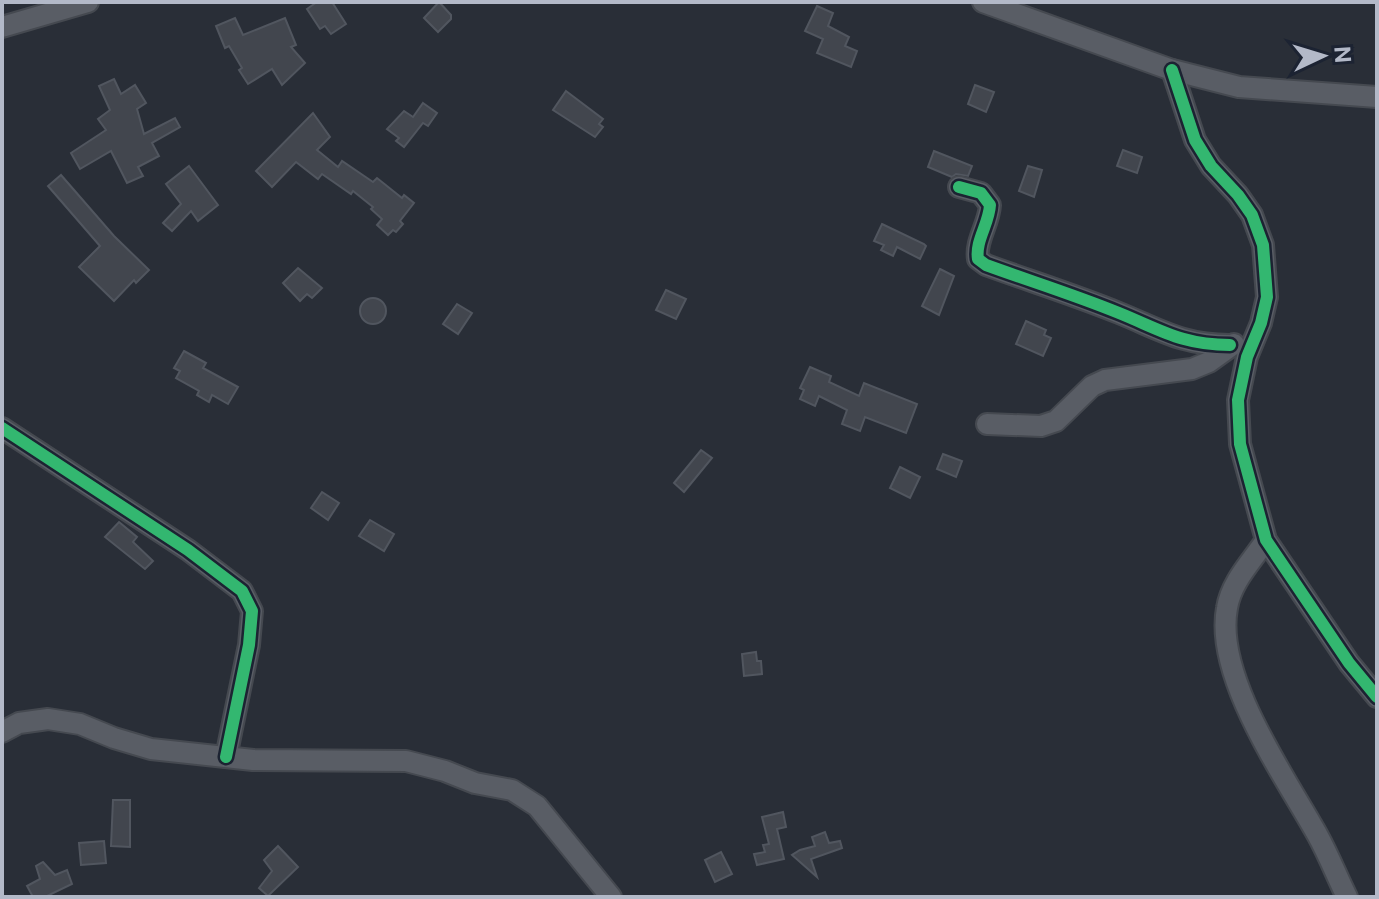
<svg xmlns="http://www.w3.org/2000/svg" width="1379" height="899" viewBox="0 0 1379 899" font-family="'Public Sans',sans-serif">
<rect width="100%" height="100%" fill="#292e37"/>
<g fill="#42464e" stroke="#51565f" stroke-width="2">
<path d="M 317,2 L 332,2 L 346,24 L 331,34 L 325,26 L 320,29 L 307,9 Z"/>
<path d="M 439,2 L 451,15 L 451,19 L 438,32 L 424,18 Z"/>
<path d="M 817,6 L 833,13 L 828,26 L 849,37 L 845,46 L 857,51 L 851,67 L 817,53 L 823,39 L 805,31 Z"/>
<path d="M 235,18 L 243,35 L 285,18 L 296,45 L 291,47 L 305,63 L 282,85 L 272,69 L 248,84 L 239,70 L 242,68 L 229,46 L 225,48 L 216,26 Z"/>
<path d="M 114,79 L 121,94 L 135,85 L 146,103 L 137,109 L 144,134 L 175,118 L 180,127 L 152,143 L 159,156 L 138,167 L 143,176 L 127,183 L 111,151 L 80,169 L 71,153 L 106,130 L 98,119 L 110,110 L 99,86 Z"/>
<path d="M 975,85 L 994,92 L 986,112 L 968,104 Z"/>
<path d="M 566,91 L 603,119 L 599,124 L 603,127 L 595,137 L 553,110 Z"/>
<path d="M 423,103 L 437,113 L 428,126 L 423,123 L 404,147 L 396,141 L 399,138 L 387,129 L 404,111 L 413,117 Z"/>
<path d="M 313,113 L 330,137 L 317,150 L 338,167 L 342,161 L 373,182 L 377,178 L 402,198 L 404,195 L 414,203 L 400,221 L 403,224 L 396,232 L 393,230 L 388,235 L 377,225 L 382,219 L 371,209 L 373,207 L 353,191 L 351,194 L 322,174 L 318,179 L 296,162 L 272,187 L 256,171 Z"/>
<path d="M 1123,150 L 1142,157 L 1137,173 L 1117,166 Z"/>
<path d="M 934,151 L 972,166 L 968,176 L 956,174 L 952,177 L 928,167 Z"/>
<path d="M 189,166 L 218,205 L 198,221 L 191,211 L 172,231 L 163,223 L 181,204 L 166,184 Z"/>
<path d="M 1028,166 L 1042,170 L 1034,197 L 1019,191 Z"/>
<path d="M 61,175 L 114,236 L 149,270 L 136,283 L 134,280 L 114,301 L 79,267 L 100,246 L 48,186 Z"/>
<path d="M 882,224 L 924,244 L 926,246 L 920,259 L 897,247 L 893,256 L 881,250 L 884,245 L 874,241 Z"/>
<path d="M 298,268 L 322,288 L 312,298 L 307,294 L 300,301 L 283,283 Z"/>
<path d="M 940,269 L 954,276 L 939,315 L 922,306 Z"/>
<path d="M 666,290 L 686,299 L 676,319 L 656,310 Z"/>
<circle cx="373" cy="311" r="13"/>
<path d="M 457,304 L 472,313 L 458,334 L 443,324 Z"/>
<path d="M 1026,321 L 1046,330 L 1044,335 L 1051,338 L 1043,356 L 1016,344 Z"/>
<path d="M 184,351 L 206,363 L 203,368 L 238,387 L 228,404 L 212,395 L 209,402 L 197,395 L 199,391 L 176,378 L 180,371 L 174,368 Z"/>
<path d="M 810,367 L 831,376 L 829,382 L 859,396 L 864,383 L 917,404 L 906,433 L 865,417 L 860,431 L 842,424 L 847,410 L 819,396 L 815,406 L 800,399 L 804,390 L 800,388 Z"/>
<path d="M 701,450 L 712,458 L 684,492 L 674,483 Z"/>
<path d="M 943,454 L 962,461 L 956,477 L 937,469 Z"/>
<path d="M 900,467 L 920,477 L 910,498 L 890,488 Z"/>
<path d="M 322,492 L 339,503 L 328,520 L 311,508 Z"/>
<path d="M 370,520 L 394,534 L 384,551 L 359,536 Z"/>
<path d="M 119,522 L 137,537 L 133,542 L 153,561 L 145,569 L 105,537 Z"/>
<path d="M 756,652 L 757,661 L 761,661 L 762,674 L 744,676 L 742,654 Z"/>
<path d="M 113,800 L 130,800 L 130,847 L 111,846 Z"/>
<path d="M 783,812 L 786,827 L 777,829 L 784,859 L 757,865 L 754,854 L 765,852 L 763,845 L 769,844 L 762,817 Z"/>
<path d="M 825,832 L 829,843 L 840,841 L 842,848 L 811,859 L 817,877 L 792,855 L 800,850 L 815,846 L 812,837 Z"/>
<path d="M 104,841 L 106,863 L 81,865 L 79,843 Z"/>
<path d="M 278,846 L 298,867 L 268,896 L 259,888 L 272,871 L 264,860 Z"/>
<path d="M 721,852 L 732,874 L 715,882 L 705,860 Z"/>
<path d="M 43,862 L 55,875 L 67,870 L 72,884 L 45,897 L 33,897 L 27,886 L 40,879 L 36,866 Z"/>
</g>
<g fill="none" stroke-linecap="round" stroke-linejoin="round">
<g stroke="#454950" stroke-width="24">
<g id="minor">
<path d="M 983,2 L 1172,70 L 1239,87 L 1377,97"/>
<path d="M 2,27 L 88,2"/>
<path d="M 1172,70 L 1195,140 L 1211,166 L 1238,195 L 1252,215 L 1263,245 L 1267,297 L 1261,323 L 1247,357 L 1238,400 L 1240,444 L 1266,540 L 1349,663 L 1377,697"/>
<path d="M 959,187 L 981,193 L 990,205 C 989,224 975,241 978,259 L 986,265 C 1030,281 1075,295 1119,313 C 1161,330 1182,345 1230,345"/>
<path d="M 987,424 L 1041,426 L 1056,421 L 1092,386 L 1105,380 L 1192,369 L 1209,362 L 1234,344"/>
<path d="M 2,428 L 188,550 L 242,591 L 252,611 L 249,645 L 226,757"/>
<path d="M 1266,540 C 1252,561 1231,582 1227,608 C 1214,677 1286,778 1318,836 C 1329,856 1337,877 1347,897"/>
<path d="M 2,732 L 19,723 L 48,719 L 80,724 L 114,738 L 151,749 L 253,760 L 406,761 L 445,771 L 475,783 L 512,790 L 537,806 L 611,897"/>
</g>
</g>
<use href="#minor" stroke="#595d65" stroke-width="20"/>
<g stroke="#1c2332" stroke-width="17">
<g id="cycleway">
<path d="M 1172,70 L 1195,140 L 1211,166 L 1238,195 L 1252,215 L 1263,245 L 1267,297 L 1261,323 L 1247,357 L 1238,400 L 1240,444 L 1266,540 L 1349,663 L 1377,697"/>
<path d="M 959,187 L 981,193 L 990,205 C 989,224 975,241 978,259 L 986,265 C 1030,281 1075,295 1119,313 C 1161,330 1182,345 1230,345"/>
<path d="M 2,428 L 188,550 L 242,591 L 252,611 L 249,645 L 226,757"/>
</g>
</g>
<use href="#cycleway" stroke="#33b770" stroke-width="12"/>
</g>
<rect width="1379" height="899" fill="none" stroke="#b3b9c8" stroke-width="8"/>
<g transform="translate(1323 56) rotate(86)" stroke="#1c2332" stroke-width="6" paint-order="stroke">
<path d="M0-6L14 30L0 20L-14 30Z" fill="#b3b9c8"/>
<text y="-12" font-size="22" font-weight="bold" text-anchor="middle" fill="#b3b9c8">N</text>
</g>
</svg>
